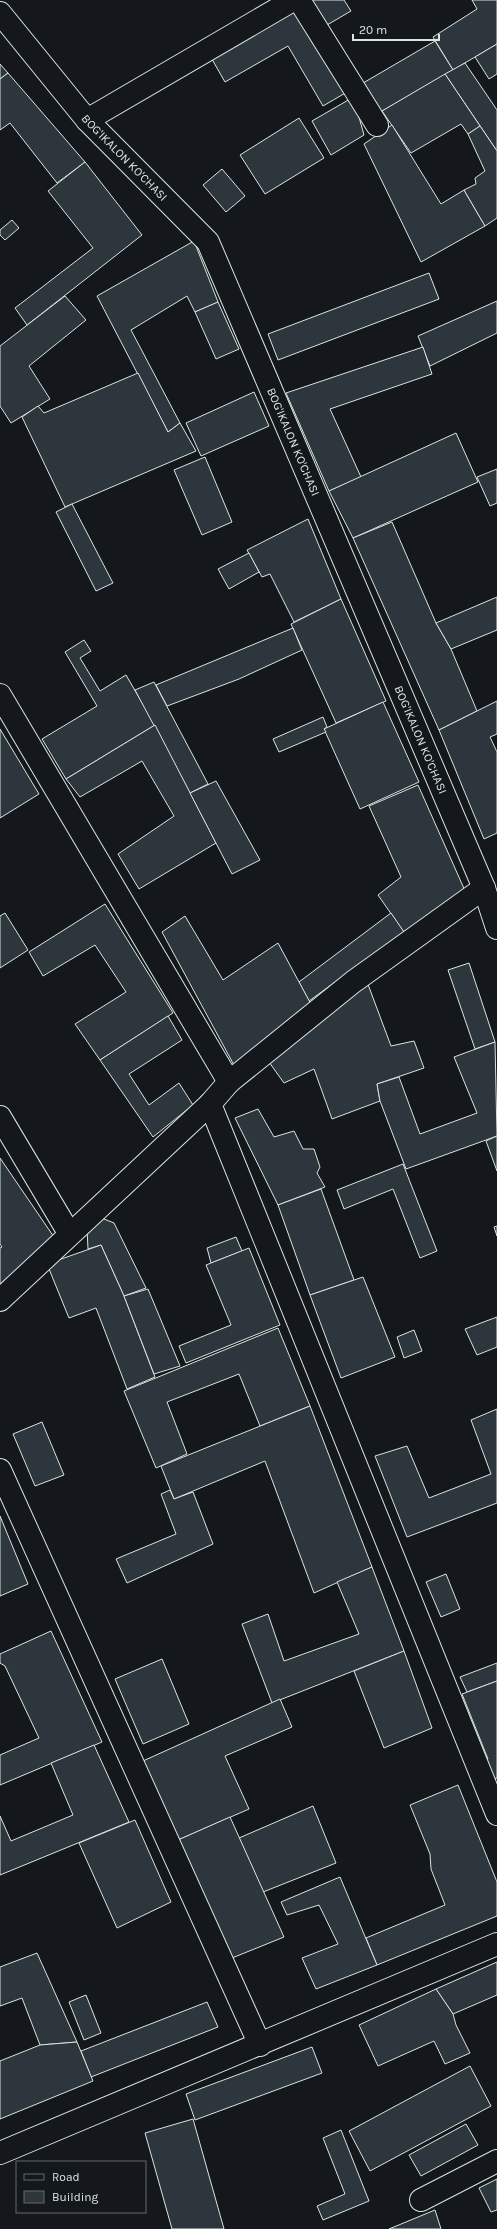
<svg xmlns="http://www.w3.org/2000/svg" width="497" height="2229" viewBox="0 0 497 2229" font-family="Karla,sans-serif">
<rect width="100%" height="100%" fill="#14181c"/>
<g fill="#2c363c" stroke="#d8e6dc">
<path d="M 308,0 L 344,0 L 351,11 L 327,25 Z"/>
<path d="M 472,0 L 497,0 L 497,44 L 453,70 L 433,37 L 477,9 Z"/>
<path d="M 296,4 L 347,92 L 323,106 L 288,46 L 225,82 L 209,54 Z"/>
<path d="M 435,41 L 453,70 L 377,114 L 358,86 Z"/>
<path d="M 497,44 L 497,74 L 489,79 L 475,57 Z"/>
<path d="M 465,63 L 497,110 L 497,151 L 445,74 Z"/>
<path d="M 0,64 L 8,73 L 0,79 Z"/>
<path d="M 8,73 L 85,162 L 57,183 L 10,123 L 0,130 L 0,79 Z"/>
<path d="M 445,74 L 480,126 L 468,134 L 461,124 L 411,153 L 382,111 Z"/>
<path d="M 350,99 L 357,110 L 364,135 L 331,155 L 312,121 Z"/>
<path d="M 299,118 L 324,158 L 265,194 L 240,155 Z"/>
<path d="M 392,125 L 441,204 L 464,190 L 485,226 L 421,262 L 364,144 Z"/>
<path d="M 480,126 L 497,151 L 497,218 L 485,226 L 464,190 L 476,184 L 475,178 L 485,171 L 468,134 Z"/>
<path d="M 85,162 L 142,235 L 27,325 L 15,308 L 93,248 L 48,191 Z"/>
<path d="M 222,169 L 245,196 L 226,212 L 203,185 Z"/>
<path d="M 12,220 L 19,228 L 5,240 L 0,235 L 0,230 Z"/>
<path d="M 194,241 L 218,302 L 195,312 L 187,296 L 131,330 L 180,423 L 168,432 L 97,296 Z"/>
<path d="M 429,273 L 439,299 L 278,360 L 268,334 Z"/>
<path d="M 65,296 L 86,320 L 29,366 L 50,399 L 11,423 L 0,406 L 0,346 Z"/>
<path d="M 497,301 L 497,333 L 430,366 L 418,336 Z"/>
<path d="M 218,302 L 239,349 L 216,359 L 195,312 Z"/>
<path d="M 423,347 L 432,374 L 330,409 L 361,477 L 329,491 L 286,393 Z"/>
<path d="M 138,373 L 168,432 L 180,423 L 196,451 L 65,507 L 22,417 L 38,406 L 44,413 Z"/>
<path d="M 254,392 L 269,426 L 201,456 L 186,423 Z"/>
<path d="M 456,433 L 478,482 L 353,538 L 329,491 Z"/>
<path d="M 205,457 L 232,522 L 202,535 L 174,470 Z"/>
<path d="M 497,469 L 497,503 L 490,506 L 477,477 Z"/>
<path d="M 72,504 L 113,583 L 96,591 L 56,512 Z"/>
<path d="M 308,519 L 341,599 L 294,622 L 270,574 L 262,577 L 247,550 Z"/>
<path d="M 392,522 L 436,623 L 451,649 L 477,711 L 439,730 L 353,538 Z"/>
<path d="M 249,553 L 259,572 L 229,589 L 218,569 Z"/>
<path d="M 497,597 L 497,630 L 451,649 L 436,623 Z"/>
<path d="M 341,599 L 386,701 L 336,723 L 291,624 Z"/>
<path d="M 293,628 L 302,650 L 239,679 L 167,706 L 156,685 Z"/>
<path d="M 84,640 L 91,651 L 80,658 L 100,691 L 126,675 L 155,725 L 66,779 L 42,739 L 97,706 L 65,652 Z"/>
<path d="M 154,682 L 208,784 L 190,793 L 135,690 Z"/>
<path d="M 497,701 L 497,734 L 490,737 L 497,752 L 497,833 L 484,839 L 439,730 Z"/>
<path d="M 383,702 L 419,782 L 360,809 L 324,729 Z"/>
<path d="M 323,717 L 327,727 L 324,729 L 326,732 L 279,752 L 273,739 Z"/>
<path d="M 155,725 L 216,843 L 139,889 L 118,854 L 174,816 L 142,761 L 80,797 L 66,779 Z"/>
<path d="M 0,729 L 39,794 L 0,818 Z"/>
<path d="M 216,781 L 260,860 L 232,874 L 190,793 Z"/>
<path d="M 418,785 L 466,893 L 408,938 L 378,895 L 401,877 L 369,806 Z"/>
<path d="M 105,904 L 173,1013 L 100,1060 L 75,1024 L 126,992 L 95,945 L 43,976 L 29,952 Z"/>
<path d="M 5,913 L 28,950 L 0,968 L 0,916 Z"/>
<path d="M 391,913 L 404,932 L 309,1001 L 299,982 Z"/>
<path d="M 185,916 L 223,980 L 278,943 L 312,1006 L 235,1067 L 162,932 Z"/>
<path d="M 469,963 L 495,1042 L 475,1049 L 448,970 Z"/>
<path d="M 366,979 L 391,1046 L 414,1041 L 424,1068 L 377,1084 L 380,1101 L 332,1119 L 314,1069 L 284,1083 L 269,1062 Z"/>
<path d="M 168,1016 L 182,1040 L 129,1074 L 149,1105 L 179,1083 L 193,1105 L 153,1137 L 100,1060 Z"/>
<path d="M 495,1042 L 497,1136 L 406,1169 L 380,1101 L 377,1084 L 399,1077 L 420,1134 L 477,1113 L 454,1057 Z"/>
<path d="M 258,1109 L 274,1137 L 294,1131 L 303,1149 L 314,1149 L 320,1167 L 317,1173 L 325,1187 L 278,1205 L 235,1118 Z"/>
<path d="M 497,1136 L 497,1171 L 486,1141 Z"/>
<path d="M 0,1158 L 56,1240 L 0,1285 L 0,1248 L 2,1247 L 0,1244 Z"/>
<path d="M 403,1164 L 437,1251 L 420,1258 L 393,1189 L 344,1209 L 337,1190 Z"/>
<path d="M 321,1189 L 354,1280 L 310,1295 L 278,1205 Z"/>
<path d="M 99,1217 L 114,1223 L 146,1288 L 124,1296 L 101,1245 L 88,1249 L 87,1228 Z"/>
<path d="M 497,1226 L 497,1236 L 494,1227 Z"/>
<path d="M 236,1237 L 242,1251 L 211,1263 L 207,1248 Z"/>
<path d="M 101,1245 L 124,1296 L 155,1377 L 127,1389 L 96,1308 L 69,1318 L 47,1264 Z"/>
<path d="M 249,1248 L 280,1325 L 186,1363 L 179,1346 L 231,1325 L 206,1265 Z"/>
<path d="M 363,1277 L 395,1357 L 341,1378 L 310,1295 Z"/>
<path d="M 148,1289 L 180,1366 L 154,1374 L 124,1296 Z"/>
<path d="M 497,1317 L 497,1347 L 477,1355 L 465,1329 Z"/>
<path d="M 278,1328 L 310,1406 L 260,1426 L 239,1374 L 167,1402 L 187,1454 L 156,1468 L 124,1391 Z"/>
<path d="M 414,1330 L 422,1351 L 404,1358 L 397,1337 Z"/>
<path d="M 310,1406 L 372,1567 L 314,1593 L 265,1461 L 174,1499 L 161,1466 Z"/>
<path d="M 497,1409 L 497,1503 L 407,1537 L 375,1456 L 407,1446 L 429,1498 L 491,1474 L 471,1420 Z"/>
<path d="M 42,1422 L 64,1475 L 35,1486 L 13,1434 Z"/>
<path d="M 170,1490 L 174,1499 L 193,1492 L 213,1544 L 127,1583 L 116,1559 L 176,1534 L 161,1494 Z"/>
<path d="M 0,1516 L 28,1584 L 0,1596 Z"/>
<path d="M 372,1567 L 404,1651 L 272,1703 L 242,1624 L 268,1614 L 284,1661 L 359,1634 L 337,1582 Z"/>
<path d="M 446,1574 L 460,1609 L 441,1617 L 426,1582 Z"/>
<path d="M 51,1631 L 102,1742 L 0,1785 L 0,1755 L 39,1738 L 5,1666 L 0,1663 L 0,1654 Z"/>
<path d="M 404,1651 L 432,1728 L 384,1748 L 354,1671 Z"/>
<path d="M 162,1659 L 189,1724 L 143,1744 L 115,1679 Z"/>
<path d="M 497,1663 L 497,1681 L 467,1692 L 460,1677 Z"/>
<path d="M 497,1681 L 497,1778 L 491,1780 L 484,1761 L 488,1759 L 462,1694 Z"/>
<path d="M 280,1699 L 292,1727 L 225,1756 L 249,1809 L 178,1840 L 143,1761 Z"/>
<path d="M 94,1745 L 129,1822 L 0,1875 L 0,1816 L 11,1841 L 73,1815 L 51,1763 Z"/>
<path d="M 458,1785 L 497,1882 L 497,1916 L 377,1965 L 366,1938 L 445,1905 L 431,1869 L 430,1854 L 410,1805 Z"/>
<path d="M 313,1806 L 336,1863 L 263,1892 L 239,1838 Z"/>
<path d="M 230,1817 L 284,1937 L 232,1958 L 178,1840 Z"/>
<path d="M 135,1820 L 171,1902 L 117,1928 L 79,1843 Z"/>
<path d="M 340,1877 L 377,1965 L 316,1989 L 302,1958 L 338,1944 L 319,1905 L 287,1915 L 281,1902 Z"/>
<path d="M 37,1953 L 77,2042 L 40,2045 L 22,1998 L 0,2006 L 0,1967 Z"/>
<path d="M 497,1962 L 497,1995 L 453,2014 L 436,1989 Z"/>
<path d="M 436,1989 L 453,2014 L 456,2025 L 470,2053 L 445,2064 L 434,2041 L 378,2066 L 359,2025 Z"/>
<path d="M 86,1995 L 101,2033 L 84,2040 L 69,2002 Z"/>
<path d="M 207,2002 L 218,2027 L 91,2077 L 81,2051 Z"/>
<path d="M 77,2042 L 93,2081 L 0,2119 L 0,2061 L 40,2045 Z"/>
<path d="M 312,2047 L 322,2073 L 195,2120 L 186,2094 Z"/>
<path d="M 470,2066 L 491,2106 L 370,2171 L 349,2131 Z"/>
<path d="M 193,2119 L 224,2229 L 172,2229 L 145,2133 Z"/>
<path d="M 466,2124 L 478,2145 L 421,2176 L 409,2155 Z"/>
<path d="M 341,2130 L 369,2201 L 323,2220 L 317,2206 L 345,2194 L 323,2138 Z"/>
<path d="M 497,2179 L 497,2210 L 491,2212 L 479,2188 Z"/>
<path d="M 435,2210 L 441,2229 L 389,2229 Z"/>
</g>
<g fill="none" stroke-linecap="round" stroke-linejoin="round">
<g stroke="#d8e6dc" stroke-width="24">
<g id="minor">
<path d="M 299,0 L 377,125"/>
<path id="s1" d="M 0,13 L 87,120 L 208,242 L 484,888 L 497,928"/>
<path d="M 87,120 L 293,0"/>
<path d="M 0,695 L 229,1082"/>
<path d="M 210,1104 L 497,1814"/>
<path d="M 0,1117 L 69,1233"/>
<path d="M 0,1300 L 210,1104 L 229,1082 L 353,982 L 484,888"/>
<path d="M 0,1470 L 260,2045"/>
<path d="M 0,2153 L 497,1944"/>
<path d="M 421,2200 L 497,2161"/>
</g>
</g>
<use href="#minor" stroke="#14181c" stroke-width="22"/>
</g>
<g text-anchor="middle" dominant-baseline="central" stroke-width="3" stroke-linejoin="round" paint-order="stroke">
<g font-size="12" fill="#d8e6dc" stroke="#14181c">
<text stroke="none"><textPath href="#s1" startOffset="191">BOG'IKALON KO'CHASI</textPath></text>
<text stroke="none"><textPath href="#s1" startOffset="527">BOG'IKALON KO'CHASI</textPath></text>
<text stroke="none"><textPath href="#s1" startOffset="851">BOG'IKALON KO'CHASI</textPath></text>
</g>
</g>
<rect x="16" y="2161" width="130" height="52" fill="#14181c" stroke="#626a69"/>
<rect x="24" y="2174" width="20" height="6" fill="#14181c" stroke="#626a69"/>
<text x="52" y="2181" font-size="12" fill="#d8e6dc">Road</text>
<rect x="24" y="2191" width="20" height="12" fill="#2c363c" stroke="#626a69"/>
<text x="52" y="2201" font-size="12" fill="#d8e6dc">Building</text>
<path d="M353 34v6h86v-6" fill="none" stroke="#d8e6dc" stroke-width="2"/>
<text x="359" y="34" font-size="12" fill="#d8e6dc" stroke="#14181c" stroke-width="3" paint-order="stroke">20 m</text>
</svg>
